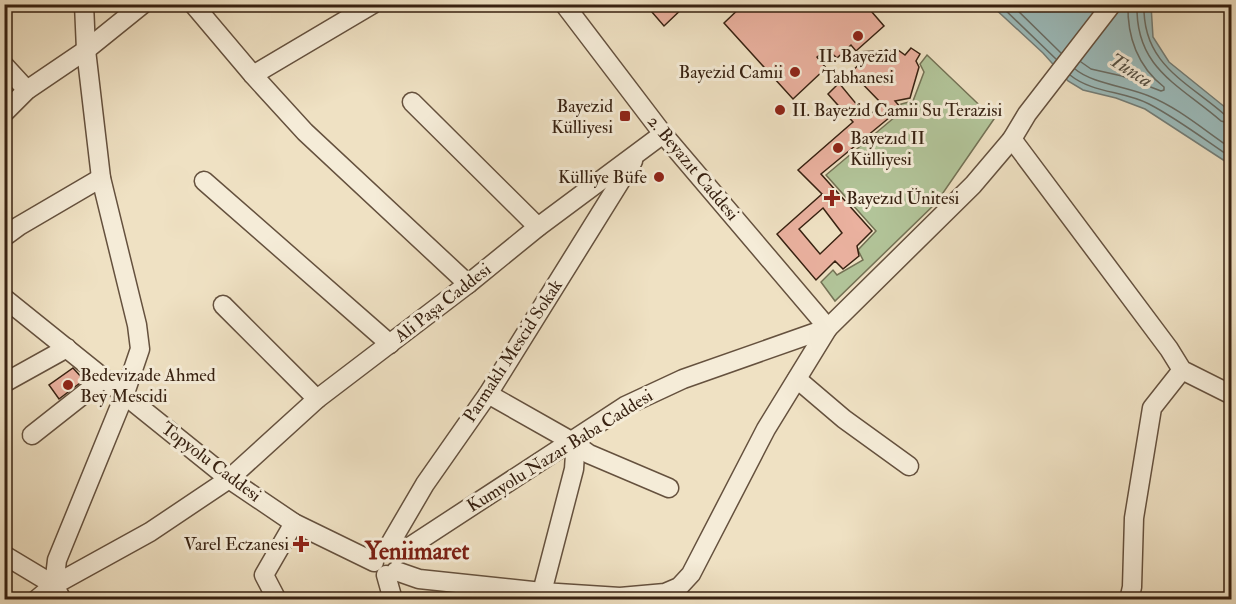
<svg xmlns="http://www.w3.org/2000/svg" width="1236" height="604" viewBox="0 0 1236 604" font-family="'IM FELL Double Pica',serif">
<rect width="100%" height="100%" fill="#efe1c3"/>
<filter id="stains"><feTurbulence type="fractalNoise" baseFrequency=".00333" numOctaves="4"/><feColorMatrix values="0 0 0 0 .2 0 0 0 0 .09 0 0 0 0 .02 0 0 0 .5 -.17"/></filter>
<radialGradient id="worn" r=".72"><stop offset=".6" stop-color="#630" stop-opacity="0"/><stop offset="1" stop-color="#630" stop-opacity=".3"/></radialGradient>
<path fill="#b2c499" stroke="#747255" stroke-width="1.5" d="M 927,55 L 994,119 L 936,203 L 835,301 L 821,282 L 833,270 L 837,275 L 863,260 L 858,250 L 876,231 L 826,175 L 902,111 L 901,104 L 913,101 L 924,72 L 920,64 Z"/>
<path fill="#9cbcbc" stroke="#747e78" stroke-width="1.5" d="M 991,5 L 1151,5 L 1153,37 L 1169,62 L 1231,112 L 1231,165 L 1145,109 L 1116,98 L 1083,90 L 1068,81 L 1043,53 Z"/>
<g fill="none" stroke-linecap="round" stroke-linejoin="round">
<g stroke="#6a6e66" stroke-width="1.5">
<path d="M 999,4 L 1056,59"/>
<path d="M 1011,4 L 1061,53"/>
<path d="M 1137,4 C 1135,68 1178,84 1221,121 L 1232,124"/>
<path d="M 1144,4 C 1142,64 1186,81 1225,115 L 1232,116"/>
<path d="M 1081,62 L 1091,69 L 1122,76 L 1161,91 L 1164,90 L 1164,87 C 1138,67 1127,37 1128,4"/>
<path d="M 1075,69 C 1091,83 1128,87 1149,96 C 1179,108 1205,131 1232,149"/>
<path d="M 1070,75 C 1092,93 1124,91 1149,104 C 1178,119 1205,140 1232,158"/>
</g>
</g>
<g fill="#eab19f" stroke="#372111" stroke-width="1.5" fill-rule="evenodd">
<path d="M 645,4 L 687,4 L 664,26 Z"/>
<path d="M 744,4 L 865,4 L 884,26 L 856,51 L 851,45 L 837,58 L 827,49 L 817,57 L 826,68 L 793,99 L 724,23 Z"/>
<path d="M 911,48 L 920,54 L 916,61 L 919,67 L 910,98 L 895,101 L 901,108 L 821,174 L 872,231 L 857,246 L 859,256 L 843,269 L 835,261 L 816,280 L 777,234 L 822,194 L 798,170 L 853,122 L 828,94 L 839,83 L 867,117 L 882,104 L 851,72 L 864,60 L 857,52 L 898,50 L 905,55 ZM 823,208 L 842,233 L 820,254 L 799,229 Z"/>
<path d="M 73,368 L 84,380 L 59,399 L 49,385 Z"/>
</g>
<g fill="none" stroke-linecap="round" stroke-linejoin="round">
<g stroke="#65513e" stroke-width="21">
<g id="minor">
<path d="M 193,4 L 253,75"/>
<path d="M 373,4 L 253,75 L 305,132 L 468,284"/>
<path d="M 564,4 L 663,134 L 828,328"/>
<path d="M 4,65 L 27,90"/>
<path d="M 412,102 L 538,227"/>
<path d="M 4,113 L 27,90 L 86,50 L 143,4"/>
<path d="M 1012,139 L 1169,349 L 1182,370 L 1232,395"/>
<path d="M 204,181 L 390,344"/>
<path d="M 4,237 L 19,226 L 101,178"/>
<path d="M 4,298 L 229,479 L 294,523 L 374,562"/>
<path d="M 223,305 L 317,399"/>
<path d="M 797,379 L 844,419 L 909,466"/>
<path d="M 4,383 L 67,348"/>
<path d="M 488,394 L 571,441 L 589,454 L 669,488"/>
<path d="M 32,435 L 103,379"/>
<path d="M 571,441 L 575,454 L 574,469 L 542,592 L 620,597 L 665,593 L 679,587 L 691,574 L 766,429 L 828,328"/>
<path d="M 387,549 L 425,484 L 488,394 L 633,161"/>
<path d="M 4,555 L 54,585 L 62,600"/>
<path d="M 397,555 L 625,406 L 683,379 L 828,328 L 973,185 L 1012,139 L 1027,114 L 1112,4"/>
<path d="M 396,571 L 419,579 L 542,592"/>
<path d="M 386,575 L 393,600"/>
<path d="M 54,585 L 57,560 L 124,396 L 140,349 L 137,325 L 101,178 L 86,50 L 84,4"/>
<path d="M 36,600 L 54,585 L 150,532 L 229,479 L 317,399 L 468,284 L 538,227 L 663,134"/>
<path d="M 277,600 L 264,575 L 294,523"/>
<path d="M 1129,600 L 1132,587 L 1134,518 L 1152,408 L 1182,370"/>
</g>
</g>
<use href="#minor" stroke="#f5ecd8" stroke-width="18"/>
</g>
<g fill="#8f2418" stroke="#f5ecd8" stroke-width="2">
<circle cx="858" cy="36" r="6"/>
<circle cx="795" cy="72" r="6"/>
<circle cx="780" cy="110" r="6"/>
<rect x="619" y="110" width="12" height="12" rx="3"/>
<circle cx="838" cy="148" r="6"/>
<circle cx="659" cy="177" r="6"/>
<path d="M829 189h6v6h6v6h-6v6h-6v-6h-6v-6h6z"/>
<circle cx="68" cy="385" r="6"/>
<path d="M298 535h6v6h6v6h-6v6h-6v-6h-6v-6h6z"/>
</g>
<g text-anchor="middle" dominant-baseline="central" stroke-width="6" stroke-linejoin="round" paint-order="stroke">
<g font-size="18" fill="#372111" stroke="#f5ecd8" text-anchor="end">
<text x="858" y="56" text-anchor="middle">II. Bayezid<tspan x="858" dy="21">Tabhanesi</tspan></text>
<text x="783" y="72">Bayezid Camii</text>
<text x="613" y="106">Bayezid<tspan x="613" dy="21">Külliyesi</tspan></text>
<text x="792" y="110" text-anchor="start">II. Bayezid Camii Su Terazisi</text>
<text x="850" y="138" text-anchor="start">Bayezıd II<tspan x="850" dy="21">Külliyesi</tspan></text>
<text x="647" y="177">Külliye Büfe</text>
<text x="846" y="198" text-anchor="start">Bayezıd Ünitesi</text>
<text x="80" y="375" text-anchor="start">Bedevizade Ahmed<tspan x="80" dy="21">Bey Mescidi</tspan></text>
<text x="289" y="544">Varel Eczanesi</text>
</g>
<g font-size="18" fill="#372111" stroke="#f5ecd8">
<text transform="translate(693 168) rotate(50)">2. Beyazıt Caddesi</text>
<text transform="translate(443 303) rotate(-38)">Ali Paşa Caddesi</text>
<text transform="translate(513 351) rotate(-57)">Parmaklı Mescid Sokak</text>
<text transform="translate(560 451) rotate(-32)">Kumyolu Nazar Baba Caddesi</text>
<text transform="translate(211 462) rotate(37)">Topyolu Caddesi</text>
</g>
<g font-size="20" font-style="italic" fill="#555044" stroke="#f5ecd8">
<text transform="translate(1131 70) rotate(32)">Tunca</text>
</g>
<g font-size="24" font-weight="bold" fill="#7a1f14" stroke="#f5ecd8">
<text x="417" y="551">Yeniimaret</text>
</g>
</g>
<rect width="1236" height="604" fill="none" stroke="#efe1c3" stroke-width="24"/>
<rect x="6" y="6" width="1224" height="592" fill="none" stroke="#372111" stroke-width="3"/>
<rect x="12" y="12" width="1212" height="580" fill="none" stroke="#372111" stroke-width="1.5"/>
<rect width="100%" height="100%" filter="url(#stains)"/>
<rect width="100%" height="100%" fill="url(#worn)"/>
</svg>
